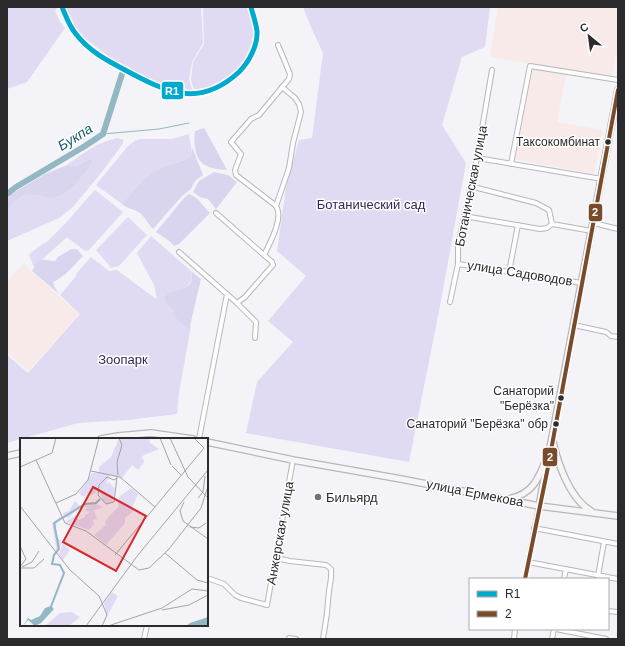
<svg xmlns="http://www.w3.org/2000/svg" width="625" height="646" viewBox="0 0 625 646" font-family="Arial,sans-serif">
<rect width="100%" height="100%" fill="#f4f3f8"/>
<g fill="#f8eae8">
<path d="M 498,7 L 618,7 L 618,41 L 612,78 L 490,57 Z"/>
<path d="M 533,68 L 566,75 L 557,122 L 603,130 L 594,174 L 515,159 Z"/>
<path d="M 23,264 L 79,314 L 28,371 L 7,352 L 7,282 Z"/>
</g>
<g fill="#e0dbf2">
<path d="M 7,7 L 58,7 L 55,11 L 60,22 L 65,28 L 27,82 L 7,89 Z"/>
<path d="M 67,7 L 201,7 L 203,43 L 192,62 L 189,79 L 192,90 L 177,91 L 161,85 L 135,73 L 126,65 L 123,68 L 76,31 L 66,11 Z"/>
<path d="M 203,7 L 250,7 C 253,16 257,27 256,37 C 253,56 233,79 216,86 C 209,89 201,89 194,90 L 191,80 L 193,62 L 204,44 Z"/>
<path d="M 303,7 L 490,7 L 485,47 L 462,57 L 442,125 L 466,163 L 440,306 L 409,462 L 246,433 L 257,382 L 293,342 L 268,321 L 306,276 L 277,251 L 286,187 L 299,140 L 312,138 L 323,53 L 311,27 Z"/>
<path d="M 189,134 L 192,152 L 190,156 L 184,160 L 172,164 L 141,182 L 122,204 L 96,185 L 128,146 L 135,141 L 140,139 L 172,139 Z"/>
<path d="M 117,138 L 124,140 L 122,145 L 101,173 L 73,207 L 59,218 L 7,241 L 7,210 C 21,197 19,192 41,196 C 44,197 49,199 53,198 C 72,195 82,176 93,162 L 91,158 L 77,166 L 65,166 C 83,154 95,143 117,138 Z"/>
<path d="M 95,190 L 123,212 L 89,250 L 85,251 L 68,238 L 66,238 L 34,267 L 29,255 C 35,248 44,245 51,238 C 66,224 80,206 95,190 Z"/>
<path d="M 128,217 L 147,235 L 119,266 L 111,268 L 96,250 Z"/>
<path d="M 151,236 L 191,271 C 196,288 177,290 165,296 L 165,302 L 174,311 L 173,312 L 191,326 L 179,393 L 177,414 L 128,420 L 78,423 L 7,443 L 7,355 L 28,373 L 80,314 L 60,295 L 77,275 L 76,274 L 91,257 L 109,271 L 117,270 L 156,299 L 157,298 L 154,285 L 137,253 Z"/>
</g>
<g fill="#dad5ef">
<path d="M 204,128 L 207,133 L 227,170 C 210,169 197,166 195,147 C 194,142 194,136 195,131 Z"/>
<path d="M 192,147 L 203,175 L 195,181 L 191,189 L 182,196 L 153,229 C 148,224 145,217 140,213 C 133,208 129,210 122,204 L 141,182 L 154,172 L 172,164 L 184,160 L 190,156 L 192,152 Z"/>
<path d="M 91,158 L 93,162 C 82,176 72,195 53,198 C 49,199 44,197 41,196 C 19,192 21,197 7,210 L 7,200 L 10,195 L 18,190 L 45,174 L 65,166 L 77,166 Z"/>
<path d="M 214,172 L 228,175 L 237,182 L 216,209 L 208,199 L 200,197 L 193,192 L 199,181 Z"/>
<path d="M 189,194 C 199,197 203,207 210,213 L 179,244 L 174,246 C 169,239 162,237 156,232 L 184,198 Z"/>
<path d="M 71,249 L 77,249 L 83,256 C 74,265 65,277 53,282 L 55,288 L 59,294 L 32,271 C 40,256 42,260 55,261 L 58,257 Z"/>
<path d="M 191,271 L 201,279 L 189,330 L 172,314 L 174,311 L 165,302 L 165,296 C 175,287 197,292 191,271 Z"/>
</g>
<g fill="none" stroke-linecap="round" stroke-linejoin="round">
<path stroke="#93b7c3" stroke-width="1" d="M 103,134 L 159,129 L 189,123"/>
<path stroke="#93b7c3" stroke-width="6" d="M 7,194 L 16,187 L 85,146 L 103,134 L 122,74"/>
<g stroke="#b7b6ba" stroke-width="6">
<g id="street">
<path d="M 477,158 L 602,179"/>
<path d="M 511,164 L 530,66 L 618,80"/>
<path d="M 470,186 L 536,203 L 549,210 L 552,224 L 592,231"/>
<path d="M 276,206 L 289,168 L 293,143 L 301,112 L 299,104 L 295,98 L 282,87"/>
<path d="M 216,213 L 264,255"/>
<path d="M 464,216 L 540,229 L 547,228 L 552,224"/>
<path d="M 594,223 L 618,229"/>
<path d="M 179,252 L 237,303 L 256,322 L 255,338"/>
<path d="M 458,264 L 582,283"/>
<path d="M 509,272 L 518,225"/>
<path d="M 450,302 L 458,264 L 458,245 L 477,158 L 492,70"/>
<path d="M 237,303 L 245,297 L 273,265 L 272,262 L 264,255 C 270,243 285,216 275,205 L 236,175 L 235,170 L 241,154 L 231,142 L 251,119 L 259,115 L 289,79 L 290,74 L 278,45"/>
<path d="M 574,325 L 606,332 L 611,336 L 618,337"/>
<path d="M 199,439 L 227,294"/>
<path d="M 534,528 L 618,544"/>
<path d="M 276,558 L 290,561 L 326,565 L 331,569 C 332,577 330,584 329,591 C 328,607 326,623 323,639"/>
<path d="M 528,562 L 618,579"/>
<path d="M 598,576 L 604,542"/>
<path d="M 207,578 L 224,584 L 235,595 L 241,598 L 267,605 L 293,460"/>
<path d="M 525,579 L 539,506"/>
<path d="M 564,579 L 566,569"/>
<path d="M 608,611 L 618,612"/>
<path d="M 556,629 L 606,639"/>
<path d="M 289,638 L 296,639"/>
<path d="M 144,639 L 147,625"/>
<path d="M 514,639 L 515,629"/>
<path d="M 552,639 L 554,629"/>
</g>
</g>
<g stroke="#b7b6ba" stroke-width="8">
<g id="secondary">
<path d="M 101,439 L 118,436 L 151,433 L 193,439"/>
<path d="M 207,442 L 293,460 L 401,479 L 539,506 L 618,516"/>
<path d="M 553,442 C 558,464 570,499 591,511"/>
<path d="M 7,456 L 21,453"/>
<path d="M 509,499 C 532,494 538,480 546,460"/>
<path d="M 539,506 L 618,90"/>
</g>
</g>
<use href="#street" stroke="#fdfdfe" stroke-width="4"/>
<use href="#secondary" stroke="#f7f4f5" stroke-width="5.5"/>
<g stroke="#fff" stroke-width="7">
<path id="bus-1" d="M 525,579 L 547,472 L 618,90"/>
</g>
<use href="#bus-1" stroke="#7a4b2a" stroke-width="4"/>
<g stroke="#fff" stroke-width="8">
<path id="rail-1" d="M 62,7 C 66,16 69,26 76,34 C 89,51 106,60 125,70 C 166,92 199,109 239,72 C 249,62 258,45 257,31 C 256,23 253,15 251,7"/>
</g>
<use href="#rail-1" stroke="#00a9ce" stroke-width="5"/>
</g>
<g fill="#2b2b2e" stroke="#fff" stroke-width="1.5">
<circle cx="608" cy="142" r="3.5"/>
<circle cx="561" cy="398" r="3.5"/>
<circle cx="556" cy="424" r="3.5"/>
</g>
<circle fill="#717175" stroke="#fff" stroke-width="1.5" cx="318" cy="497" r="4"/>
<g text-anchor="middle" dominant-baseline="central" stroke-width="3" stroke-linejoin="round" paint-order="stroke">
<g font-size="12" fill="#2b2b2e" stroke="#fff" text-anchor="end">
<text x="600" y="142">Таксокомбинат</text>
<text x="554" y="391">Санаторий<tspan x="554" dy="15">"Берёзка"</tspan></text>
<text x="548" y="424">Санаторий "Берёзка" обр</text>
</g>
<g font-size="13" fill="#2b2b2e" stroke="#fff">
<text transform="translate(471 186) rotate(-79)">Ботаническая улица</text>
<text transform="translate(520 273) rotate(9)">улица Садоводов</text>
<text transform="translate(475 493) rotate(11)">улица Ермекова</text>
<text transform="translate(280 533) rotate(-80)">Анжерская улица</text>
</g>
<g font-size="13" fill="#332558" stroke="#fff">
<text x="371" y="204">Ботанический сад</text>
<text x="123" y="359">Зоопарк</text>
</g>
<g font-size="13" fill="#2b2b2e" stroke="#fff" text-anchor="start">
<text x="326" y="497">Бильярд</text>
</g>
<g font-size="14" font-style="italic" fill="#135a6b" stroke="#fff">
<text transform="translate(75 137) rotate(-32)">Букпа</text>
</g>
</g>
<g transform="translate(20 438)">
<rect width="188" height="188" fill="#f4f3f8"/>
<path d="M 99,0 L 129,0 L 130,5 L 139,11 L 122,18 L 124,24 L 118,32 L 112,27 L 102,40 L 90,37 L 86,46 L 89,44 L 95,51 L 92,65 L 84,65 L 79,52 L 72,57 L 62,58 L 59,55 L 72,35 L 79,35 L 79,29 L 91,19 ZM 111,50 L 118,56 L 112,70 L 115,72 L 105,80 L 105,85 L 86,107 L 74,97 L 86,87 L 85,83 L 98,69 L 99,59 ZM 55,63 L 60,68 L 49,80 L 44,78 L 43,75 L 49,73 ZM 71,66 L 76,66 L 83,69 L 70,74 L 74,73 L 77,81 L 73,82 L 74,86 L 69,92 L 45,84 L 56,77 L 58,82 L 65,79 L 65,77 L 70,74 L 64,72 L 69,70 L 61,68 L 73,67 ZM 41,78 L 36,87 L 36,98 L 42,104 L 37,115 L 32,86 ZM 43,105 L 50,112 L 43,122 L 39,116 ZM 92,154 L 98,158 L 87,178 L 84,165 ZM 52,174 L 60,179 L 49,188 L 25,188 L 40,175 Z" fill="#e0dbf2"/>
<path d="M 31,168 L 34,171 L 21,185 L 15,188 L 8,182 L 3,188 L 8,180 L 11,182 L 20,178 L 25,170 ZM 188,179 L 188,188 L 166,188 L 170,185 Z" fill="#93b7c3"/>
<path fill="none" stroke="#93b7c3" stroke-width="2" d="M 30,171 L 44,135 L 40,127 L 32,126 L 34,117 L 39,111 L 34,85 L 65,66 L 76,65 L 80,61"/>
<path fill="none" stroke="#a4a3a7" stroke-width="1" d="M 140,0 L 151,27M 150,0 L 168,39 L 188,60M 16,22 L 45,85 L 66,93 L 119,132 L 129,130 L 149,111 L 181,70 L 188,48M 152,28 L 161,37M 0,29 L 32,15 L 36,0M 71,33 L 100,39 L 135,69M 98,37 L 97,24 L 102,7 L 99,0M 97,40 L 94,42 L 87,39 L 79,47 L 78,57 L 86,66 L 94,64 L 97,39M 178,60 L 183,54 L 185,38M 164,64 L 160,73 L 163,83 L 188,101M 36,65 L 56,56 L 68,42 L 79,0M 0,68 L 50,132 L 79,158 L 87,177 L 82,188M 170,89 L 179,90 L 186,85M 0,108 L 6,121 L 0,129M 145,115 L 177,142 L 188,145M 95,117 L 184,10 L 174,0M 2,129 L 12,124 L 19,113M 0,130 L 14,130 L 24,121M 142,172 L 169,167 L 188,157M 66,188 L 118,117 L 188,32M 88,188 L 142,170 L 172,151 L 188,153"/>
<path fill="#d62828" fill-opacity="0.15" stroke="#d62828" stroke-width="2" d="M 73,49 L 126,78 L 96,133 L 43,104 Z"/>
<rect width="188" height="188" fill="none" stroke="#2b2b2e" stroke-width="2"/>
</g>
<g stroke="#fff" stroke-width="1.5">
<rect x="161" y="81" width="23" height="19" rx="4" fill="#00a9ce"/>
<rect x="588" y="203" width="15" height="19" rx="4" fill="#7a4b2a"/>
<rect x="542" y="447" width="16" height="20" rx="4" fill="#7a4b2a"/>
</g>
<g font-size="11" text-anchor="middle" font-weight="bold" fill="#fff">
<text x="172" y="95">R1</text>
<text x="595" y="216">2</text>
<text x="550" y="461">2</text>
</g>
<rect width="625" height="646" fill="none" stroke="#2b2b2e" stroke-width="16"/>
<rect x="469" y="578" width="140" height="52" fill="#ffffff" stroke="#aaaaab"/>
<rect x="477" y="591" width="20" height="6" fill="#00a9ce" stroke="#aaaaab"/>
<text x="505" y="598" font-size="12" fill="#2b2b2e">R1</text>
<rect x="477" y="611" width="20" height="6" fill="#7a4b2a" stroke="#aaaaab"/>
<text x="505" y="618" font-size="12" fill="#2b2b2e">2</text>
<g transform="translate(589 36) rotate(331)" stroke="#ffffff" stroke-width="3" paint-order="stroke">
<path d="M0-3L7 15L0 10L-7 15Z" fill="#2b2b2e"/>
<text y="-6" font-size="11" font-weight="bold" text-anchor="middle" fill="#2b2b2e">С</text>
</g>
</svg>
